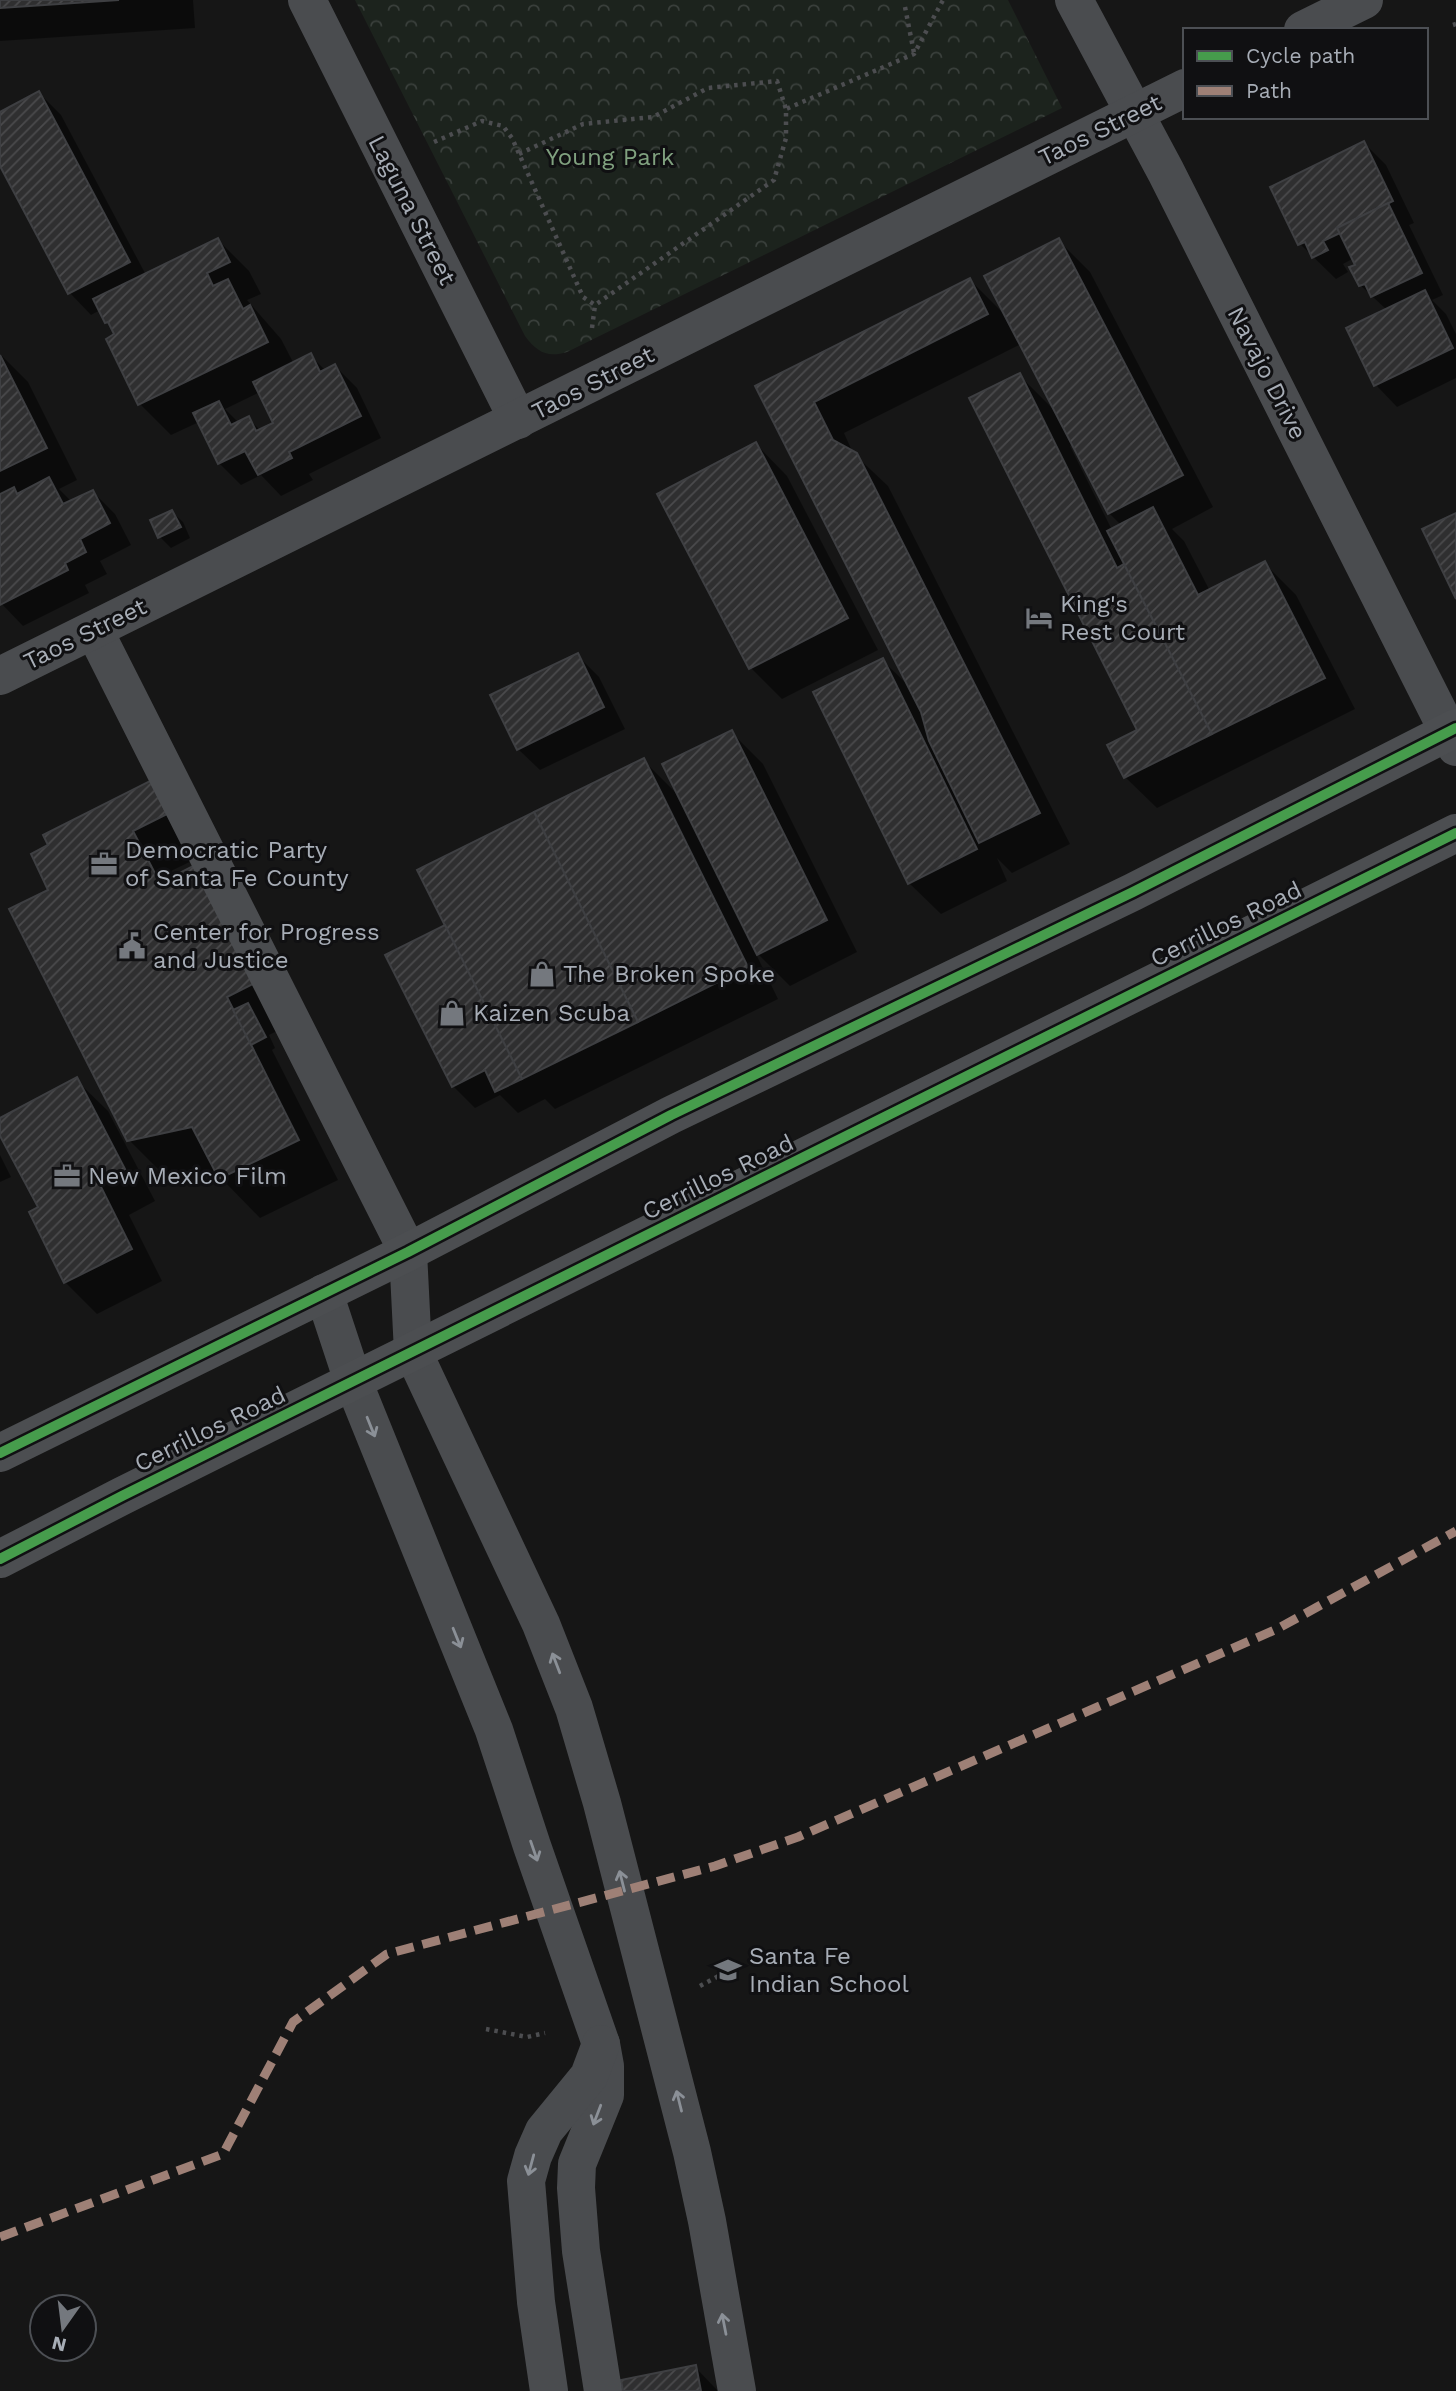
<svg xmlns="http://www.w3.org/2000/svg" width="1456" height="2391" viewBox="0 0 1456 2391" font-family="'Work Sans',sans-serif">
<defs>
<pattern id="forest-crowns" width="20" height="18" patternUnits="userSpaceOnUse" patternTransform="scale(1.75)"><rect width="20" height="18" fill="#1c231d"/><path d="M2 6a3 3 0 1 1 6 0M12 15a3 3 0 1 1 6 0" fill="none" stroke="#3a403c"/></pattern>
<pattern id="building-hatch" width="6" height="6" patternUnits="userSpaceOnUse" patternTransform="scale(1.75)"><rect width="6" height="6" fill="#2f2f30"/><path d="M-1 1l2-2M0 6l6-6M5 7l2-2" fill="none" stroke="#4a4a4c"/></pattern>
</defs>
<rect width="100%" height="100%" fill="#161616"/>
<path fill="url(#forest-crowns)" d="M 355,0 L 1008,0 L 1062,108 L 567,352 C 547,358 537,352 525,336 Z"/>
<g fill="#0007" fill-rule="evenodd">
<path d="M 0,0 L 193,0 L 195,28 L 0,41 Z"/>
<path d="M 39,93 L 61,115 L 146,275 L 218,240 L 249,271 L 261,294 L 247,300 L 281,339 L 294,364 L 311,356 L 326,371 L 335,366 L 357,388 L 381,438 L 309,474 L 313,480 L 281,496 L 261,475 L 241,485 L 219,463 L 199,422 L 171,435 L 140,404 L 113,329 L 106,322 L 100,310 L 91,315 L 70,293 L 0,162 L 0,114 ZM 260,392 L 276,424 L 261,431 L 248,418 L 239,423 L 225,409 Z"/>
<path d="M 1364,143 L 1386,165 L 1414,223 L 1409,225 L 1443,295 L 1432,300 L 1446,314 L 1456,334 L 1456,378 L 1397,407 L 1376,385 L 1387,310 L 1360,285 L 1354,258 L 1343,264 L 1348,272 L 1336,279 L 1300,244 Z"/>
<path d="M 1058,240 L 1090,272 L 1213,507 L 1172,529 L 1184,541 L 1210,591 L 1265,564 L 1296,595 L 1355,709 L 1157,808 L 1125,777 L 1140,731 L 1019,375 L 1055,411 L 1021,344 L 844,433 L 853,453 L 888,486 L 1070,844 L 1012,873 L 997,858 L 1007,881 L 941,914 L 909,883 L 882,660 L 910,687 L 758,387 L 970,280 L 1005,315 ZM 1073,444 L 1109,513 L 1121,525 L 1112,530 L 1070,446 Z"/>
<path d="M 0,354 L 28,382 L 77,480 L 59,489 L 71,501 L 93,492 L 115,514 L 131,545 L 100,561 L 107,574 L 85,585 L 89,593 L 23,626 L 0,602 Z"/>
<path d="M 756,444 L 787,476 L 878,650 L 782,699 L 751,668 Z"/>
<path d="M 172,512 L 183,522 L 190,538 L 171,548 L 160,537 Z"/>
<path d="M 577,655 L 599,677 L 625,729 L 540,770 L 518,749 Z"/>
<path d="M 731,732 L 763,764 L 857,952 L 790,986 L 754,950 L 778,999 L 555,1109 L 545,1099 L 518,1113 L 500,1095 L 475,1108 L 453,1086 L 447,926 L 643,760 L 679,796 Z"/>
<path d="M 150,783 L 206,854 L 171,871 L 175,877 L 293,1023 L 269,1035 L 275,1048 L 272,1050 L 338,1180 L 260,1218 L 221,1178 L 216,1170 L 169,1180 L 129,1140 L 51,891 Z"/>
<path d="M 76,1080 L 108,1111 L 155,1201 L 129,1215 L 162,1281 L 97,1314 L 65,1282 L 40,1208 L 0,1133 L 0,1120 Z"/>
<path d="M 0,1155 L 11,1177 L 0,1182 Z"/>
<path d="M 695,2367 L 718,2391 L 625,2391 Z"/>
</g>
<g fill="url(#building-hatch)" stroke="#3e3f42" stroke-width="2">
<path d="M 0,0 L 119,0 L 0,8 Z"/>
<path d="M 39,91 L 130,262 L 68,294 L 0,166 L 0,112 Z"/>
<path d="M 1364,141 L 1393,201 L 1337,228 L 1340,233 L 1323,241 L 1328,250 L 1312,258 L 1305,242 L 1298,245 L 1270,187 Z"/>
<path d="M 1388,203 L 1422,273 L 1371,297 L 1365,284 L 1359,286 L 1349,267 L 1355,265 L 1337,228 Z"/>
<path d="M 218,238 L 230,262 L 207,273 L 213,286 L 228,279 L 243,309 L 250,305 L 268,342 L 138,405 L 106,339 L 114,334 L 108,322 L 105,323 L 93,299 Z"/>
<path d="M 1059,238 L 1183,475 L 1108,514 L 984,276 Z"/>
<path d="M 970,278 L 988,314 L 814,402 L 833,440 L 857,453 L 1040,813 L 979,843 L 929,741 L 921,712 L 755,386 Z"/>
<path d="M 1425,290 L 1453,348 L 1374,386 L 1346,328 Z"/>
<path d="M 311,353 L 320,372 L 335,364 L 361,416 L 289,452 L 292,458 L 258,475 L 245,451 L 218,464 L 193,413 L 219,401 L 231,425 L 249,416 L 256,431 L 273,423 L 253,382 Z"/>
<path d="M 0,355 L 47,448 L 0,471 Z"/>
<path d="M 1020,373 L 1117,568 L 1124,564 L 1212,734 L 1124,778 L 1107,745 L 1137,730 L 969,398 Z"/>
<path d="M 756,442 L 848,618 L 749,669 L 657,494 Z"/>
<path d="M 49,477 L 63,504 L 93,490 L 110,523 L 80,539 L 86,552 L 65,563 L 68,570 L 0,605 L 0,494 L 14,487 L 17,494 Z"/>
<path d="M 1153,507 L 1198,595 L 1265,561 L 1325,678 L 1212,734 L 1107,531 Z"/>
<path d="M 172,510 L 181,527 L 158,538 L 150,520 Z"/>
<path d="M 1456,513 L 1456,599 L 1422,529 Z"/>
<path d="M 578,653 L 604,707 L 517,750 L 490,695 Z"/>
<path d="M 883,658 L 977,849 L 908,884 L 813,692 Z"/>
<path d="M 732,730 L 827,920 L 757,955 L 662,764 Z"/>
<path d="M 644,758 L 748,967 L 638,1022 L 534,812 Z"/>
<path d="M 150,781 L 167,814 L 133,831 L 160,883 L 195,865 L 255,983 L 227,997 L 299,1140 L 219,1179 L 192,1127 L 127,1141 L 9,909 L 48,890 L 31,854 L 48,845 L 43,835 Z"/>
<path d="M 534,812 L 638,1022 L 522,1079 L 417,870 Z"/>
<path d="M 445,925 L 522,1079 L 495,1092 L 485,1070 L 452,1087 L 385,955 Z"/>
<path d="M 248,1003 L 266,1037 L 251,1045 L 233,1010 Z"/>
<path d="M 77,1077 L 125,1169 L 99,1183 L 132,1249 L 64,1283 L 29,1212 L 38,1207 L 0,1136 L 0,1118 Z"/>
<path d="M 696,2365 L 701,2391 L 623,2391 L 621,2380 Z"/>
</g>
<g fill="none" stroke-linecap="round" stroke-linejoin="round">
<g stroke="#4c4d50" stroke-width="4.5" stroke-dasharray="3.5 5" stroke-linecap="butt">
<path d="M 905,7 L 914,53"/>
<path d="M 1453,25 L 1456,24"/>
<path d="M 434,142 L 482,121 L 503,126 L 512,138 L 583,297 L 595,305 L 774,180 L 786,138 L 786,109 L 914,54 L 943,0"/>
<path d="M 519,154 L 583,124 L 653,117 L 708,88 L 777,81 L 786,109"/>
<path d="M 592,328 L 595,305"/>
<path d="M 700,1986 L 743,1963"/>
<path d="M 486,2029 L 527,2037 L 545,2033"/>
</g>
<g stroke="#4a4c4f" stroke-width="38">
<path d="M 307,0 L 518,420"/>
<path d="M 1074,0 L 1166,172 L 1456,747"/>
<path d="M 1303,30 L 1364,0"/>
<path d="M 94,630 L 408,1252 L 413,1352 L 541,1624 L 574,1708 L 602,1803 L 692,2152 L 707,2221 L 737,2391"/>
<path d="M 0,676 L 1185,88"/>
<path d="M 324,1293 L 353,1381 L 494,1730 L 532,1846 L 601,2044 L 605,2066 L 605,2095 L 577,2164 L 576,2188 L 581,2251 L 603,2391"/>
<path d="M 549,2391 L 536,2302 L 526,2181 L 533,2156 L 544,2131 L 589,2076 L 601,2044"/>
</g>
<g stroke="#4c4e51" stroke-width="38">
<path d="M 0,1453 L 408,1252 L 671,1115 L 1133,892 L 1456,728"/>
<path d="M 0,1559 L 122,1496 L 1456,833"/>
</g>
<path stroke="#9e8076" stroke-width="9" stroke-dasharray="18 9" stroke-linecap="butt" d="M 0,2237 L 223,2154 L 293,2022 L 387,1954 L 715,1866 L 798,1837 L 1277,1629 L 1456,1531"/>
<g stroke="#101012" stroke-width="15">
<g id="cycleway">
<path d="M 0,1453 L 408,1252 L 671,1115 L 1133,892 L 1456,728"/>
<path d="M 0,1559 L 122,1496 L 1456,833"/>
</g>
</g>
<use href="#cycleway" stroke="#469c4c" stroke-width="10"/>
</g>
<defs><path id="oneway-shaft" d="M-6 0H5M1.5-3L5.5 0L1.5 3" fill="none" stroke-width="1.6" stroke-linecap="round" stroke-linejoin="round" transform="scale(1.75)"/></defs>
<g stroke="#8b9097">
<use href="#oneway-shaft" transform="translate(371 1427) rotate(68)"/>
<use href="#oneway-shaft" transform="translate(457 1638) rotate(68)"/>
<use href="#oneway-shaft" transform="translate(556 1663) rotate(-111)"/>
<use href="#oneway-shaft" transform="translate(534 1851) rotate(71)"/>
<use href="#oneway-shaft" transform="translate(622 1881) rotate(-104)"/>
<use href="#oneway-shaft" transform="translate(679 2101) rotate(-104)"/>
<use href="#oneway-shaft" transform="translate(597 2115) rotate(111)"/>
<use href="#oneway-shaft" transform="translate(531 2165) rotate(105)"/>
<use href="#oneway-shaft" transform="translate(724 2324) rotate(-101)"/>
</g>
<defs>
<g id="hotel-bare" transform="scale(2.1)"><path d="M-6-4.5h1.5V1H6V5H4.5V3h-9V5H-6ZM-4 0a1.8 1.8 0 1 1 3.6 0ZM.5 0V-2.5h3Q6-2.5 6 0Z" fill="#74787e" stroke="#101012" stroke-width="2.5" paint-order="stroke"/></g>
<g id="office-bare" transform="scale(2.1)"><path d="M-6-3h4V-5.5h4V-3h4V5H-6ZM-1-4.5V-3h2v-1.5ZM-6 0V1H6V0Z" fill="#74787e" stroke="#101012" stroke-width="2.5" paint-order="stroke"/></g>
<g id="civic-bare" transform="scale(2.1)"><path d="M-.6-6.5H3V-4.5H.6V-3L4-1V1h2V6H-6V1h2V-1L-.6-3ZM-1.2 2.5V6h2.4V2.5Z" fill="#74787e" stroke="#101012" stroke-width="2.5" paint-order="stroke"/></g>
<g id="shop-bare" transform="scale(2.1)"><path d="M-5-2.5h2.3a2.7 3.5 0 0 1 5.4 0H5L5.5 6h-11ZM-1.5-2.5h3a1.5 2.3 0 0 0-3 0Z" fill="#74787e" stroke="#101012" stroke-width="2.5" paint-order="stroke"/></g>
<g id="school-bare" transform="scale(2.1)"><path d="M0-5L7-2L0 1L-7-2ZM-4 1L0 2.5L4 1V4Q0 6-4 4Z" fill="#74787e" stroke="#101012" stroke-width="2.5" paint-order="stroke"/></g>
</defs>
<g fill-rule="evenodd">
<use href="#hotel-bare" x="1039" y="618"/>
<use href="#office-bare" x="104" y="864"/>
<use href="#civic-bare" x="132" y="946"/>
<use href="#shop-bare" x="542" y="974"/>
<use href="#shop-bare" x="452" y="1013"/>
<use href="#office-bare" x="67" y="1176"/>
<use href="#school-bare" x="728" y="1970"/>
</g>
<g text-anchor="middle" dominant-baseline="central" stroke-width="6" stroke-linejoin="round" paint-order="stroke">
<g font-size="24" fill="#a7adb6" stroke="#101012">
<text transform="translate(1100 130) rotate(-26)">Taos Street</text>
<text transform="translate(412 210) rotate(63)">Laguna Street</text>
<text transform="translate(1267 373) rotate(63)">Navajo Drive</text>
<text transform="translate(593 383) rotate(-27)">Taos Street</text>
<text transform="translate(85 634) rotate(-26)">Taos Street</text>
<text transform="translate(1226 924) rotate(-26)">Cerrillos Road</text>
<text transform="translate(718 1177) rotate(-26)">Cerrillos Road</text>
<text transform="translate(210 1429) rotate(-26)">Cerrillos Road</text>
</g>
<g font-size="24" fill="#80a17f" stroke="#101012">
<text x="610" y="157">Young Park</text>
</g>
<g font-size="24" fill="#a7adb6" stroke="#101012" text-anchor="start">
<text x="1060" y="604">King's<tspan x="1060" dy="28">Rest Court</tspan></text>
<text x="125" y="850">Democratic Party<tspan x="125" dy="28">of Santa Fe County</tspan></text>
<text x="153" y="932">Center for Progress<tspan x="153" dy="28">and Justice</tspan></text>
<text x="563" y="974">The Broken Spoke</text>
<text x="473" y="1013">Kaizen Scuba</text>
<text x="88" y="1176">New Mexico Film</text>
<text x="749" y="1956">Santa Fe<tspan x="749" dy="28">Indian School</tspan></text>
</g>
</g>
<rect x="1183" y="28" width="245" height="91" fill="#101012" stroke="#4c4f54" stroke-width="2"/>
<rect x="1197" y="51" width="35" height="10" fill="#469c4c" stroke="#4c4f54" stroke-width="2"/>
<text x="1246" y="63" font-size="21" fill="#a7adb6">Cycle path</text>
<rect x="1197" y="86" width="35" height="10" fill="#9e8076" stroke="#4c4f54" stroke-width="2"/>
<text x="1246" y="98" font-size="21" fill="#a7adb6">Path</text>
<g transform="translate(63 2328) rotate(194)"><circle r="33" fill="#101012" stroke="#4c4f54" stroke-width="2"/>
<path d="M0-5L12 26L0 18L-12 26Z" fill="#74787e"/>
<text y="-10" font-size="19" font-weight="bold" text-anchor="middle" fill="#a7adb6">N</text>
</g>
</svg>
